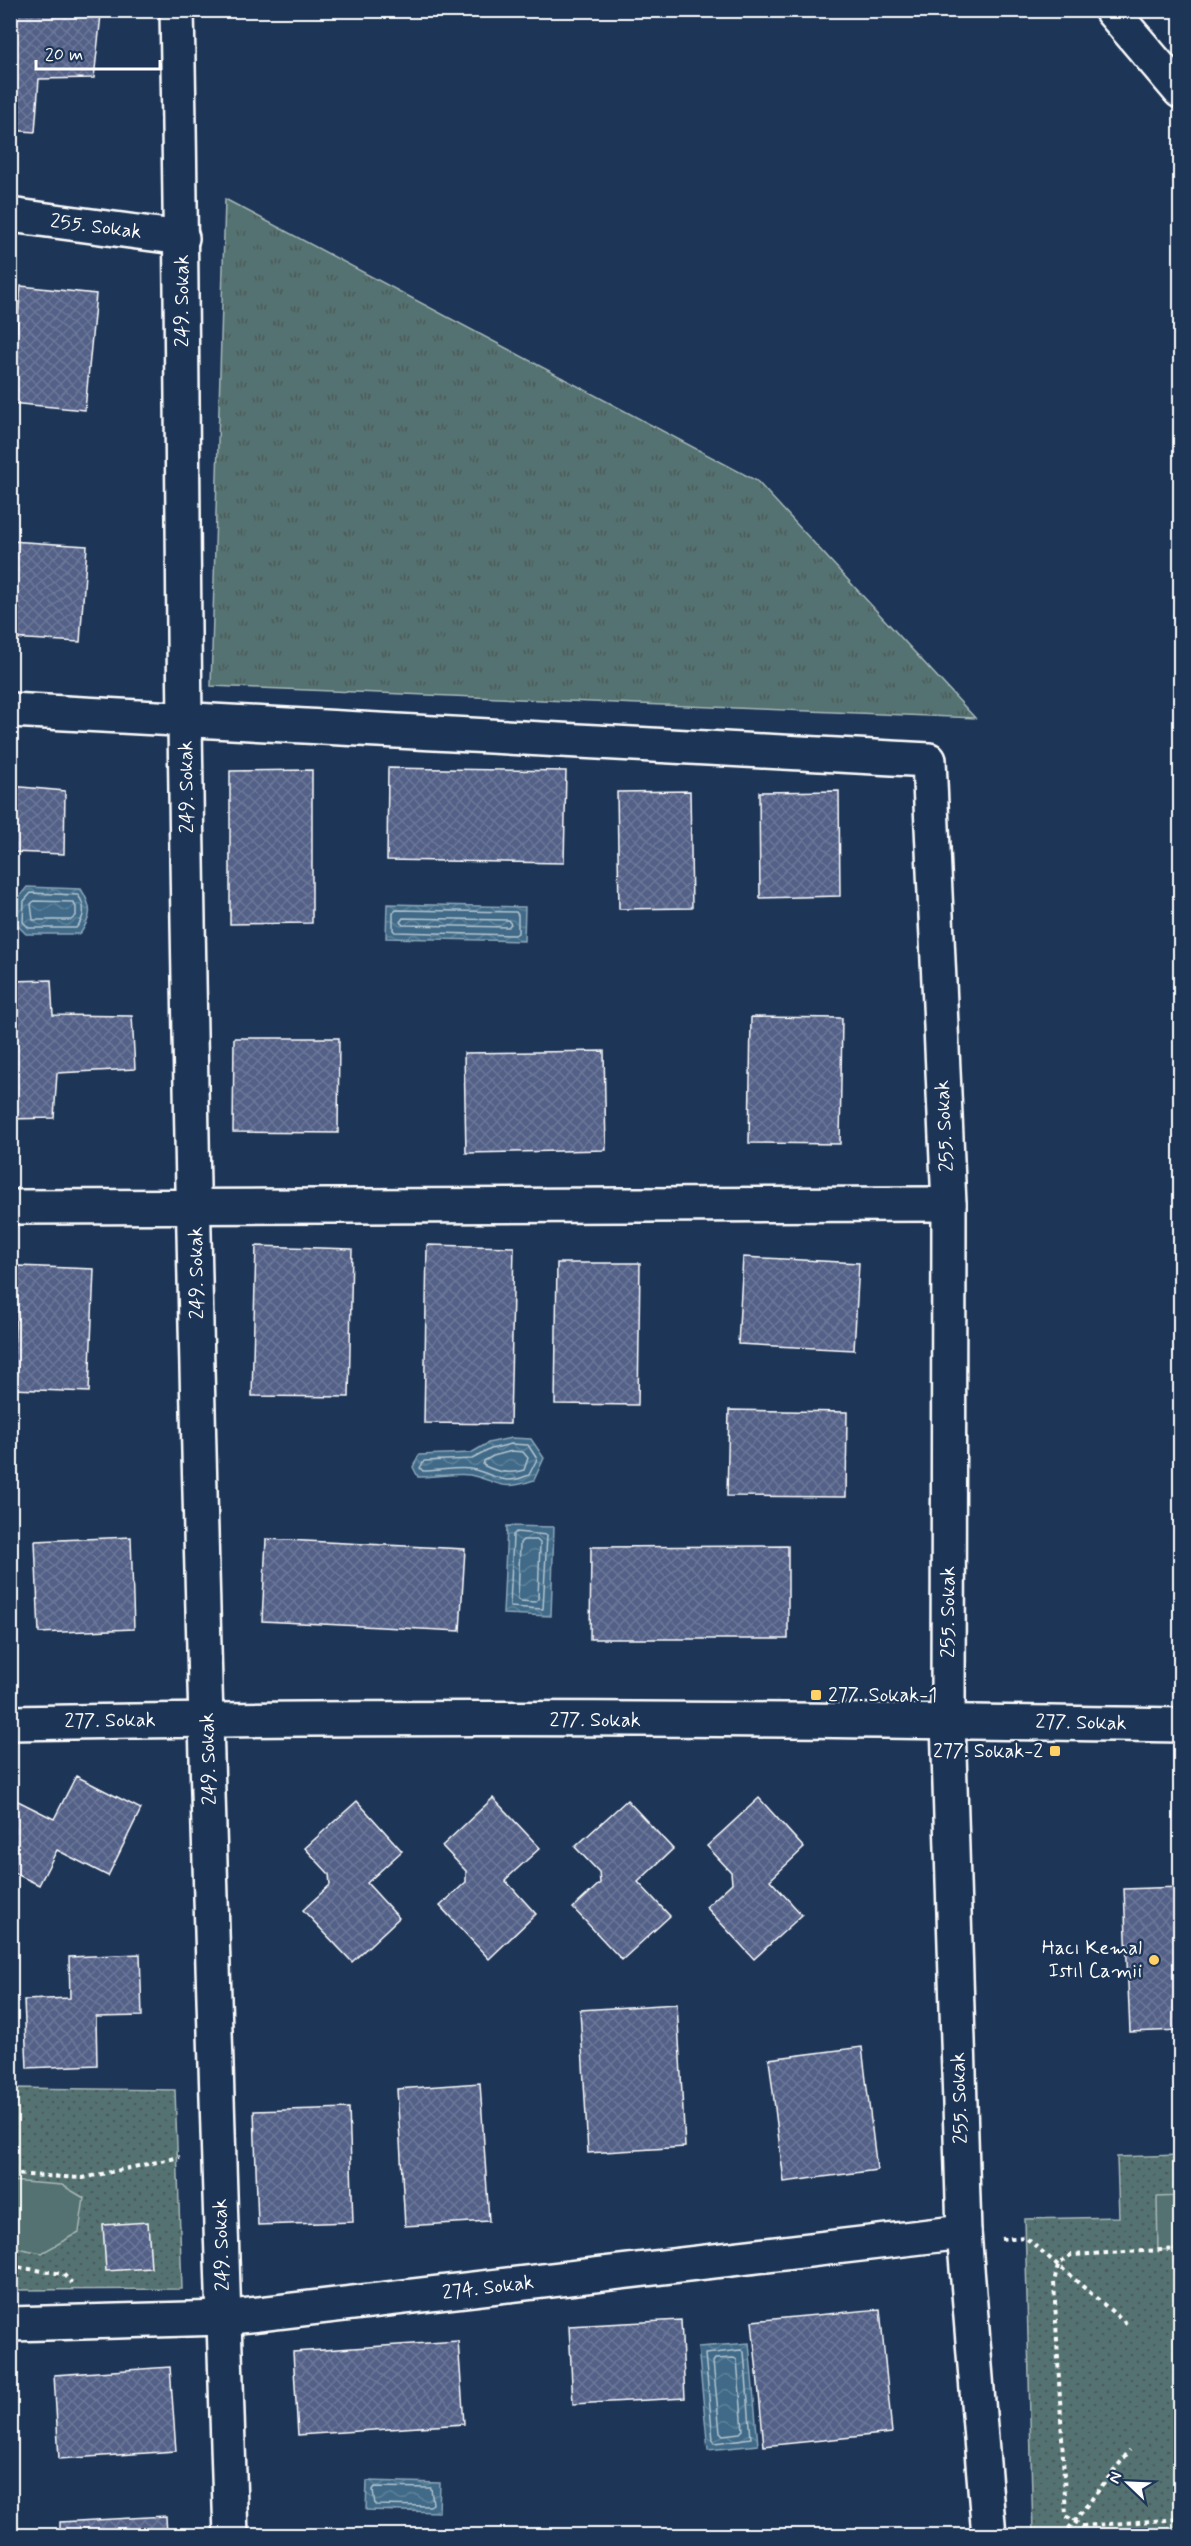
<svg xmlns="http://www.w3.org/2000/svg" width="1191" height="2546" viewBox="0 0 1191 2546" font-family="Mynerve,sans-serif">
<defs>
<pattern id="grass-tufts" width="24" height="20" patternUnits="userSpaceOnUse" patternTransform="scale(1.5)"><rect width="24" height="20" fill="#537271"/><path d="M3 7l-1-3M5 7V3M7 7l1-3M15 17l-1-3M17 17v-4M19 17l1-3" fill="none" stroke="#4e5959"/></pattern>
<pattern id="park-dots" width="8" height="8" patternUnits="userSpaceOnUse" patternTransform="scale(1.5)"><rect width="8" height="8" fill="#537271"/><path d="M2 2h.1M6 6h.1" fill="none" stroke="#4e5959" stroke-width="1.8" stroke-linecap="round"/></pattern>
<pattern id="water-waves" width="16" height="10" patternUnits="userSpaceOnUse" patternTransform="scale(1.5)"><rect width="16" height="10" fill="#406b88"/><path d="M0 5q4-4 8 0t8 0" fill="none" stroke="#5d819a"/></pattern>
<pattern id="building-cross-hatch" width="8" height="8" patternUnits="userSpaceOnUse" patternTransform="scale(1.5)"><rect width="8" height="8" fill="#536087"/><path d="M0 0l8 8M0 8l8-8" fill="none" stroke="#6d7899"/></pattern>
</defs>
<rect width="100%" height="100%" fill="#1d3557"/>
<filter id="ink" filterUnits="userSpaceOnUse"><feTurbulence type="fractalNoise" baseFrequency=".0167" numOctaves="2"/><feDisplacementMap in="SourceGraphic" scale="12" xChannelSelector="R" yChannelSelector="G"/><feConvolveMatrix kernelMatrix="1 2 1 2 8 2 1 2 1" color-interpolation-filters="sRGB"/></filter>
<g filter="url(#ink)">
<path fill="url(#grass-tufts)" stroke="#a9b8b8" stroke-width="1.5" d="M 225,199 L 757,481 L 975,718 L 211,686 Z"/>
<g fill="url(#park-dots)" stroke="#a9b8b8" stroke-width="1.5">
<path d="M 11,2088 L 175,2090 L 182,2289 L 11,2290 Z"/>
<path d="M 1180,2155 L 1180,2535 L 1033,2535 L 1025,2219 L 1119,2217 L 1117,2157 Z"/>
</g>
<g fill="#537271" stroke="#a9b8b8" stroke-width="1.5">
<path d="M 10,2181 L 62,2185 L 84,2198 L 79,2232 L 42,2253 L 11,2247 Z"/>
<path d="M 1180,2196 L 1180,2249 L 1158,2250 L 1157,2197 Z"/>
</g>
<g fill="url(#water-waves)" stroke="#8ca6b8" stroke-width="1.5">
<path d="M 27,887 L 81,889 C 93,908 92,916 80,934 L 26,934 L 17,925 L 18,898 Z"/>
<path d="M 387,904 L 525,907 L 524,941 L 386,938 Z"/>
<path d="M 511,1438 L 531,1439 L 544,1458 L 534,1480 C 499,1492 502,1482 470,1475 C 457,1473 433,1477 418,1477 L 413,1467 L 419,1455 L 471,1453 L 488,1443 Z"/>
<path d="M 507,1526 L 554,1527 L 551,1616 L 503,1614 Z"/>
<path d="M 749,2343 L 758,2445 L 708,2450 L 698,2347 Z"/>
<path d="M 367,2481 L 440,2483 L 439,2512 L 366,2510 Z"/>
</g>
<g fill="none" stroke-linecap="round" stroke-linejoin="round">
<g stroke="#b3c4cf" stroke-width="1.5">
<path d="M 31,893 L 78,895 C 86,906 85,918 76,928 L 29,928 L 23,922 L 24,901 Z"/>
<path d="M 34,901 L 73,902 L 76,907 L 76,916 L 71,920 L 33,920 L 31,904 Z"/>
<path d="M 396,910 L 516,912 L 518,915 L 518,933 L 515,935 L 395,932 L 393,930 L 393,913 Z"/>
<path d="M 403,918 L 508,920 L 511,924 L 508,927 L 403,925 L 400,922 Z"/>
<path d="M 511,1444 L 528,1445 L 537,1459 L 529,1475 C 501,1487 497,1474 471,1469 C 457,1467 438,1471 423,1471 L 420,1468 L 424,1461 L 472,1459 L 491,1449 Z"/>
<path d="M 512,1451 L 523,1452 L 528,1458 L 524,1470 C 509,1475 496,1472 483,1465 L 484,1461 L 493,1456 Z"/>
<path d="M 516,1532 L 547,1535 L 543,1609 L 510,1607 L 513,1535 Z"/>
<path d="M 523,1540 L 537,1540 L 540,1543 L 538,1599 L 535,1602 L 520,1601 L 518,1599 L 520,1543 Z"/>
<path d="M 741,2350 L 744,2352 L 751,2438 L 715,2443 L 713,2440 L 705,2354 Z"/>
<path d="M 734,2358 L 737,2360 L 743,2430 L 740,2433 L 723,2435 L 720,2432 L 713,2362 L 715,2359 Z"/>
<path d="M 375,2487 L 431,2488 L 433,2504 L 430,2506 L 375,2505 L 373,2490 Z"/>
</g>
</g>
<g fill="url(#building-cross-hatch)" stroke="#fff" stroke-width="1.5">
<path d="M 10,10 L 101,15 L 94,78 L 39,79 L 35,132 L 10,130 Z"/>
<path d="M 21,286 L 96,294 L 85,410 L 10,403 Z"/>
<path d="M 10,541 L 87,546 L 80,642 L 10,638 Z"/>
<path d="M 388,768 L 566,771 L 564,863 L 387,860 Z"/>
<path d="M 312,770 L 312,923 L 230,924 L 230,771 Z"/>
<path d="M 10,786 L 65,791 L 64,854 L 10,852 Z"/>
<path d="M 690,791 L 692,908 L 619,909 L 617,792 Z"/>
<path d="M 839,791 L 840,896 L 760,898 L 759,792 Z"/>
<path d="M 51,980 L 53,1015 L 132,1016 L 135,1069 L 57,1073 L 54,1118 L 10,1119 L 10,981 Z"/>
<path d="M 751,1017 L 842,1018 L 840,1144 L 749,1143 Z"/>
<path d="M 234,1038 L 339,1038 L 338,1133 L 233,1132 Z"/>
<path d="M 604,1051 L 606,1150 L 466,1153 L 464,1053 Z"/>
<path d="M 427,1245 L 514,1247 L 510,1424 L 424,1423 Z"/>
<path d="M 256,1246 L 352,1249 L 349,1397 L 252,1396 Z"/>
<path d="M 743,1257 L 859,1263 L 854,1350 L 738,1344 Z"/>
<path d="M 557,1263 L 640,1263 L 638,1405 L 555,1404 Z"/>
<path d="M 18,1266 L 94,1269 L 89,1392 L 12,1389 Z"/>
<path d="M 729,1410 L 847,1412 L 846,1497 L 727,1496 Z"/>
<path d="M 131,1537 L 134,1629 L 39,1633 L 35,1541 Z"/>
<path d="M 266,1539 L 465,1549 L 460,1631 L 262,1621 Z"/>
<path d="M 788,1546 L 788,1639 L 590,1639 L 591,1547 Z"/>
<path d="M 76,1776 L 141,1809 L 108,1876 L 57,1850 L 39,1885 L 10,1871 L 12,1798 L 54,1819 Z"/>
<path d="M 493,1798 L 540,1848 L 505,1880 L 536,1914 L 489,1959 L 440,1906 L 466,1882 L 466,1871 L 442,1846 Z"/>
<path d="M 759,1798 L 804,1848 L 770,1880 L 802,1915 L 754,1959 L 706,1907 L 732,1883 L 731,1872 L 707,1846 Z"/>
<path d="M 627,1800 L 673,1849 L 638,1882 L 670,1916 L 622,1960 L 573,1908 L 600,1883 L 599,1872 L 575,1847 Z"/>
<path d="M 357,1801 L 402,1851 L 367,1883 L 399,1918 L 352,1962 L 303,1910 L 330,1885 L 329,1874 L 305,1848 Z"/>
<path d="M 1180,1887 L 1180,2030 L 1130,2032 L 1124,1889 Z"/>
<path d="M 140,1954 L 142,2016 L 96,2017 L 97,2065 L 27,2068 L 24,2000 L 70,1998 L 69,1957 Z"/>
<path d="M 677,2004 L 685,2147 L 588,2153 L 580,2010 Z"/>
<path d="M 862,2047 L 877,2170 L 784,2182 L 769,2059 Z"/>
<path d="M 480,2083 L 489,2221 L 405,2226 L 397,2089 Z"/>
<path d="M 349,2108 L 353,2222 L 258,2225 L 254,2111 Z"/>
<path d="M 148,2222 L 151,2268 L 106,2271 L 103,2225 Z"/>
<path d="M 880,2309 L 892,2433 L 764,2446 L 752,2321 Z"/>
<path d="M 681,2320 L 685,2398 L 573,2404 L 569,2326 Z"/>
<path d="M 458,2341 L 464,2424 L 298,2435 L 293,2352 Z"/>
<path d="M 170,2367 L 176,2451 L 59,2459 L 54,2375 Z"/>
<path d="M 166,2516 L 167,2536 L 60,2536 L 60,2522 Z"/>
</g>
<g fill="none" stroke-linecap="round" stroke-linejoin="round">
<g stroke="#fff" stroke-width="38">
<g id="minor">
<path d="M 177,10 C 182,247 182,484 185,721 C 193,1326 211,1931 231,2536"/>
<path d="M 1111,10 L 1180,91"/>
<path d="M 10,215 L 182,238"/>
<path d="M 10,710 L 929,760 L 949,1204 L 948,1721 L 964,2232 L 989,2536"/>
<path d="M 10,1207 L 949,1204"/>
<path d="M 10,1723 C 400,1715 791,1719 1180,1725"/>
<path d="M 10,2324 L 224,2318 L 964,2232"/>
</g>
</g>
<g stroke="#fff" stroke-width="4" stroke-dasharray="4.5 4.5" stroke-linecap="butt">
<path d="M 10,2174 L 83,2178 L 180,2157"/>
<path d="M 1001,2239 L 1025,2237 L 1129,2326"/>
<path d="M 1180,2249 L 1071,2255 L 1058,2265 L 1054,2282 L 1066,2516 L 1082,2526 L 1180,2519"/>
<path d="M 10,2266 L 63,2274 L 72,2283"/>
<path d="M 1063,2536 L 1130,2450"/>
</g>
<use href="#minor" stroke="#1d3557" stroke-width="33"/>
</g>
</g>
<g fill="#ffd166" stroke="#1d3557" stroke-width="2">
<rect x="810" y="1689" width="12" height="12" rx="3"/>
<rect x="1049" y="1745" width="12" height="12" rx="3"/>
<circle cx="1154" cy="1960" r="6"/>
</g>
<g text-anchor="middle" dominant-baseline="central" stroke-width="5" stroke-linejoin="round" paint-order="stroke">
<g font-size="20" fill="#fff" stroke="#1d3557">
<text transform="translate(96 227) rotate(7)">255. Sokak</text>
<text transform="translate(182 301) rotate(-90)">249. Sokak</text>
<text transform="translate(187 787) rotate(-91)">249. Sokak</text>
<text transform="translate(945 1126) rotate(-93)">255. Sokak</text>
<text transform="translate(197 1273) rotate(-91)">249. Sokak</text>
<text transform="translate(948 1612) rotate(-90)">255. Sokak</text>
<text x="595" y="1720">277. Sokak</text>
<text transform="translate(110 1721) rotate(-1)">277. Sokak</text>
<text transform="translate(1081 1723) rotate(1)">277. Sokak</text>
<text transform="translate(209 1759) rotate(-92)">249. Sokak</text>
<text transform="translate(960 2098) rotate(-92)">255. Sokak</text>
<text transform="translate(222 2245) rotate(-92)">249. Sokak</text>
<text transform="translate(488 2288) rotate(-7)">274. Sokak</text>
</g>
<g font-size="20" fill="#fff" stroke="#1d3557" text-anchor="end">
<text x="828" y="1695" text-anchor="start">277. Sokak-1</text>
<text x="1043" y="1751">277. Sokak-2</text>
<text x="1142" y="1948">Hacı Kemal<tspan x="1142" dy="23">Istıl Camii</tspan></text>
</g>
</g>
<rect width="1191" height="2546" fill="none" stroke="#1d3557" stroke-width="36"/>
<rect x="18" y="18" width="1155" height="2510" fill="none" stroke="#fff" stroke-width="2" filter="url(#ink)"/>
<g transform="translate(1128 2483) rotate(293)" stroke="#1d3557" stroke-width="4.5" paint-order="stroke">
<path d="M0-4.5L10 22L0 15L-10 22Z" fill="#ffffff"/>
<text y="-9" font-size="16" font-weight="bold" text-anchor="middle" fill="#ffffff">N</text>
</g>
<path d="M36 60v9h124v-9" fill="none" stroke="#ffffff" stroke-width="3"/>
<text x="45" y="60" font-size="18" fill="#ffffff" stroke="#1d3557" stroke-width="4.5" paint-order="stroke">20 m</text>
</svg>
